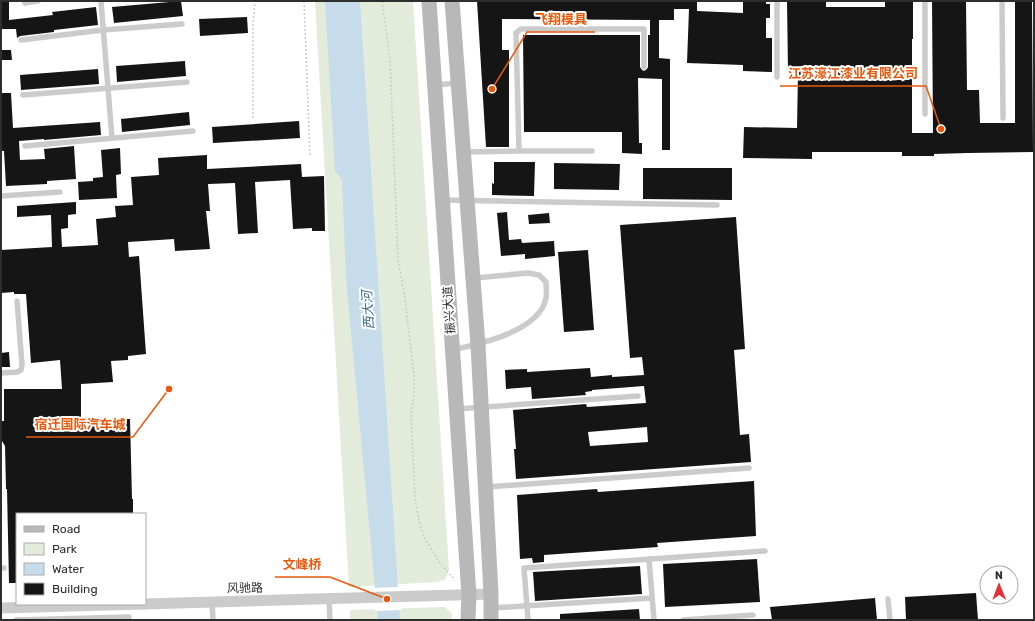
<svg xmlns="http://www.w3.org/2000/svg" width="1035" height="621" viewBox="0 0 1035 621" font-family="Rubik,'Noto Sans SC',sans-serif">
<rect width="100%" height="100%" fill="#fff"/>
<g fill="#e3ebdb">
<path d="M 315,1 L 413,1 L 449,570 L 445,580 L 437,582 L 349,587 Z"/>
<path d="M 445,607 L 452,614 L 451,620 L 350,620 L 350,610 Z"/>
</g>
<path fill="#c7dceb" d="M 325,1 L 360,1 L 400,620 L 378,620 L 346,279 L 342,179 L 335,171 Z"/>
<path fill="#fff" d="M 400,587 L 401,610 L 375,611 L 373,588 Z"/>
<g fill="#151515" fill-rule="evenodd">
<path d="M 1,1 L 9,1 L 9,20 L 53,15 L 52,12 L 96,7 L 98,25 L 54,30 L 54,32 L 20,36 L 17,38 L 16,29 L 1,29 Z"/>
<path d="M 181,1 L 183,16 L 114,23 L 112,7 Z"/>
<path d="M 477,1 L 697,1 L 697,11 L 743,13 L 743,1 L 766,1 L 766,4 L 770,4 L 770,18 L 766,18 L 766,38 L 772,38 L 772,72 L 743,71 L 743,65 L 687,63 L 689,9 L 674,9 L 674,20 L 659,20 L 659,58 L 670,59 L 670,150 L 662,150 L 662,79 L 638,78 L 639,143 L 642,143 L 642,154 L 622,153 L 622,132 L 524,132 L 523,35 L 640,35 L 640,67 L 642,70 L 644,71 L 647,69 L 648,67 L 648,35 L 650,35 L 650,20 L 502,19 L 502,50 L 509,50 L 509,147 L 486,147 Z"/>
<path d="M 787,1 L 826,1 L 826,7 L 885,7 L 885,1 L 913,1 L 913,39 L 912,39 L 912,133 L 933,133 L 932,1 L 966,1 L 967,90 L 979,90 L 980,123 L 1015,123 L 1015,1 L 1032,1 L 1033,152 L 967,153 L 934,154 L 934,156 L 902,156 L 902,152 L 812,152 L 812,159 L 743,158 L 744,127 L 797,128 L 798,72 L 788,72 Z"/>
<path d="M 247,17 L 248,33 L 200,36 L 199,19 Z"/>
<path d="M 1,50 L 11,50 L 12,60 L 1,60 Z"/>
<path d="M 185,61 L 186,76 L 117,82 L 116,66 Z"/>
<path d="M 98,69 L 99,84 L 21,90 L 20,75 Z"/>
<path d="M 1,93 L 11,93 L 13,128 L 100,122 L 101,135 L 44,140 L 44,139 L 19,141 L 20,160 L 45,159 L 44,149 L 74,146 L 76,179 L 47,181 L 47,184 L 6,186 L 4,151 L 1,151 Z"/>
<path d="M 189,112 L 190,125 L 122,132 L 121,119 Z"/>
<path d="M 299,121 L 300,138 L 213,143 L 212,127 Z"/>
<path d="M 120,148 L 121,174 L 116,175 L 117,198 L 79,200 L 78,182 L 93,181 L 93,178 L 103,177 L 101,150 Z"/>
<path d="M 207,155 L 207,169 L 301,164 L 302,177 L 324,176 L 325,231 L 312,231 L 312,228 L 293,229 L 290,180 L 255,182 L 258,233 L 238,234 L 235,183 L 208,184 L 210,211 L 206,211 L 210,249 L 175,251 L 174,239 L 128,242 L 129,257 L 139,256 L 146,354 L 128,356 L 128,360 L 111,361 L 113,382 L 81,384 L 81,420 L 130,419 L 132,499 L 133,499 L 133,514 L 17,514 L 17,583 L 9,583 L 7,489 L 6,489 L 5,446 L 2,441 L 1,421 L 4,421 L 4,389 L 62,389 L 60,360 L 31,363 L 26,294 L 14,294 L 14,292 L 1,293 L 1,250 L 52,247 L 51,215 L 17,217 L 17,206 L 76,202 L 76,214 L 68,215 L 68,228 L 61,229 L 62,247 L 98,245 L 96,219 L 116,217 L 115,206 L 133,205 L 131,177 L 159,175 L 158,158 Z"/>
<path d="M 494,162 L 535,162 L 534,196 L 492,195 L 492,183 L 494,184 Z"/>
<path d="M 554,163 L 620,164 L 619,190 L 554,189 Z"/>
<path d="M 643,168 L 732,168 L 732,200 L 643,199 Z"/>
<path d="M 507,212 L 509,240 L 521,239 L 522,243 L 554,241 L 555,256 L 525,259 L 525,254 L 501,256 L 497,213 Z"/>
<path d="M 549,213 L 550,223 L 529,224 L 528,215 Z"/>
<path d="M 736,217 L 745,349 L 734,350 L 740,435 L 749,434 L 751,462 L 516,479 L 514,449 L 516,449 L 513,410 L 586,404 L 587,407 L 646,403 L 644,386 L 592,390 L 592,391 L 585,392 L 586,395 L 532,399 L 531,387 L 506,389 L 505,370 L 527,369 L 527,372 L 590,368 L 591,377 L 612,375 L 612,377 L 644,375 L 642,357 L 630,358 L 620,225 ZM 647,427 L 648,442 L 590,446 L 588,432 Z"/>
<path d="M 588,250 L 594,330 L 564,332 L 558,252 Z"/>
<path d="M 9,352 L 10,367 L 1,367 L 1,353 Z"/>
<path d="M 754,481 L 756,536 L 657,543 L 658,547 L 544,555 L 544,562 L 533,563 L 532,558 L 520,559 L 517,495 L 597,489 L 598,492 Z"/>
<path d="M 757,559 L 760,602 L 665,607 L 663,564 Z"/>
<path d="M 640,566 L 642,594 L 535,601 L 533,572 Z"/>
<path d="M 976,593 L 978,620 L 906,620 L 905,597 Z"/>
<path d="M 875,598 L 877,620 L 772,620 L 770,607 Z"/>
<path d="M 639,609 L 640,620 L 560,620 L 560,614 Z"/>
</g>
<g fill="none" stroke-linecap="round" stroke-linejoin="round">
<g stroke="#cbcbcb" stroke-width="1.5" stroke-dasharray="2 2" stroke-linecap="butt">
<path d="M 304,1 L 310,156"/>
<path d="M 382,1 L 390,58 L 398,260 L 404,291 L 414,375 L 414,394 L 411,415 L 415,498 L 419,521 L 425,539 L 440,563 L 455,580"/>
<path d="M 253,118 L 253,22 L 255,1"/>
</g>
<g stroke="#cbcbcb" stroke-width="5.5">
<path d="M 28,1 L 25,3 L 38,1"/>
<path d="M 101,1 L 112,138"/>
<path d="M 1002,1 L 1003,118"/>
<path d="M 21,40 L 103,30 L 182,24"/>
<path d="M 777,77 L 777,1"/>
<path d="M 435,85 L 458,83"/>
<path d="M 23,95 L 187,82"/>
<path d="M 925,114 L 925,1"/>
<path d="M 25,146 L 193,131"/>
<path d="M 519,151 L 592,151"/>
<path d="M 464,152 L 519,151 L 516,33 L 521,29 L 644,29 L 644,67"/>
<path d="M 1,196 L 60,192"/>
<path d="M 442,200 L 717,205"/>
<path d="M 452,350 C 480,344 540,331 546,298 C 547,293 546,287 546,282 L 539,275 L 528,273 L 475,278"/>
<path d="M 1,373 L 17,372 L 21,370 L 22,365 L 17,301"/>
<path d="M 456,409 L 638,396"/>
<path d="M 486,487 L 749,468"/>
<path d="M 649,559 L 654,620"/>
<path d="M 1,568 L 4,568"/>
<path d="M 329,599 L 330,620"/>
<path d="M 888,599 L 890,620"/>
<path d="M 212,602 L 213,620"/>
<path d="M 492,608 L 652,598"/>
<path d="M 16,620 L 129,617"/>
<path d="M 528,620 L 524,568 L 765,551"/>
<path d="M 683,620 L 753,615"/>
</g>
<g stroke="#cbcbcb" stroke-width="11">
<path d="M 145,604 L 491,594"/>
<path d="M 1,608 L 144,604"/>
</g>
<g stroke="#b8b8b8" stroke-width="15">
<path d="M 429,1 L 469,595 L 468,620"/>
<path d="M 452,1 L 478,345 L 491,594 L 491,620"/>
</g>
</g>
<g text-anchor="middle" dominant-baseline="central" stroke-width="4" stroke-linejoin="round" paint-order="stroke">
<g font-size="12" fill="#2e2e2e" stroke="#fff">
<text transform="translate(449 310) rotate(-94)">振兴大道</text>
<text transform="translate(245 588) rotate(-1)">风驰路</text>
</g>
<g font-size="13" font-style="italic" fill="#3c6c90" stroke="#fff">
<text transform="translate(368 310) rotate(-94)">西大河</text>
</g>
</g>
<path fill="none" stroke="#e8590c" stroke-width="1.5" d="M492 89L527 32H595M941 129L926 86H780M169 389L133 437H26M387 599L330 577H275"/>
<g fill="#e8590c" stroke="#fff" stroke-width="1.5">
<circle cx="492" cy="89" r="4"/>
<circle cx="941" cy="129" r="4"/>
<circle cx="169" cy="389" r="4"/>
<circle cx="387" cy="599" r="4"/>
</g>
<g font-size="13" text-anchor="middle" font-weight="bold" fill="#e8590c" stroke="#fff" stroke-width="4" stroke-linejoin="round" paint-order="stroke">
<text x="561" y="24">飞翔模具</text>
<text x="853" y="78">江苏濠江漆业有限公司</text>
<text x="80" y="429">宿迁国际汽车城</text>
<text x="302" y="569">文峰桥</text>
</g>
<rect width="1035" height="621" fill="none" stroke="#2e2e2e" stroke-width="4"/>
<rect x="16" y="513" width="130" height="92" fill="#ffffff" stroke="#ababab"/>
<rect x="24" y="526" width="20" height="6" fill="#b8b8b8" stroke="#ababab"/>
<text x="52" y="533" font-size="12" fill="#2e2e2e">Road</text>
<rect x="24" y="543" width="20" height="12" fill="#e3ebdb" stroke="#ababab"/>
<text x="52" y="553" font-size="12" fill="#2e2e2e">Park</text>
<rect x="24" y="563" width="20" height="12" fill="#c7dceb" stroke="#ababab"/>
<text x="52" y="573" font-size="12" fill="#2e2e2e">Water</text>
<rect x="24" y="583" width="20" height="12" fill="#151515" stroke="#ababab"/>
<text x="52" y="593" font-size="12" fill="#2e2e2e">Building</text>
<g transform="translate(999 585) rotate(359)"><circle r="19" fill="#ffffff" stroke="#ababab"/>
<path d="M0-3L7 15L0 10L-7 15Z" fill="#e62f36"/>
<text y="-6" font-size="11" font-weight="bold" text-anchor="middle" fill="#2e2e2e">N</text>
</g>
</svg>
